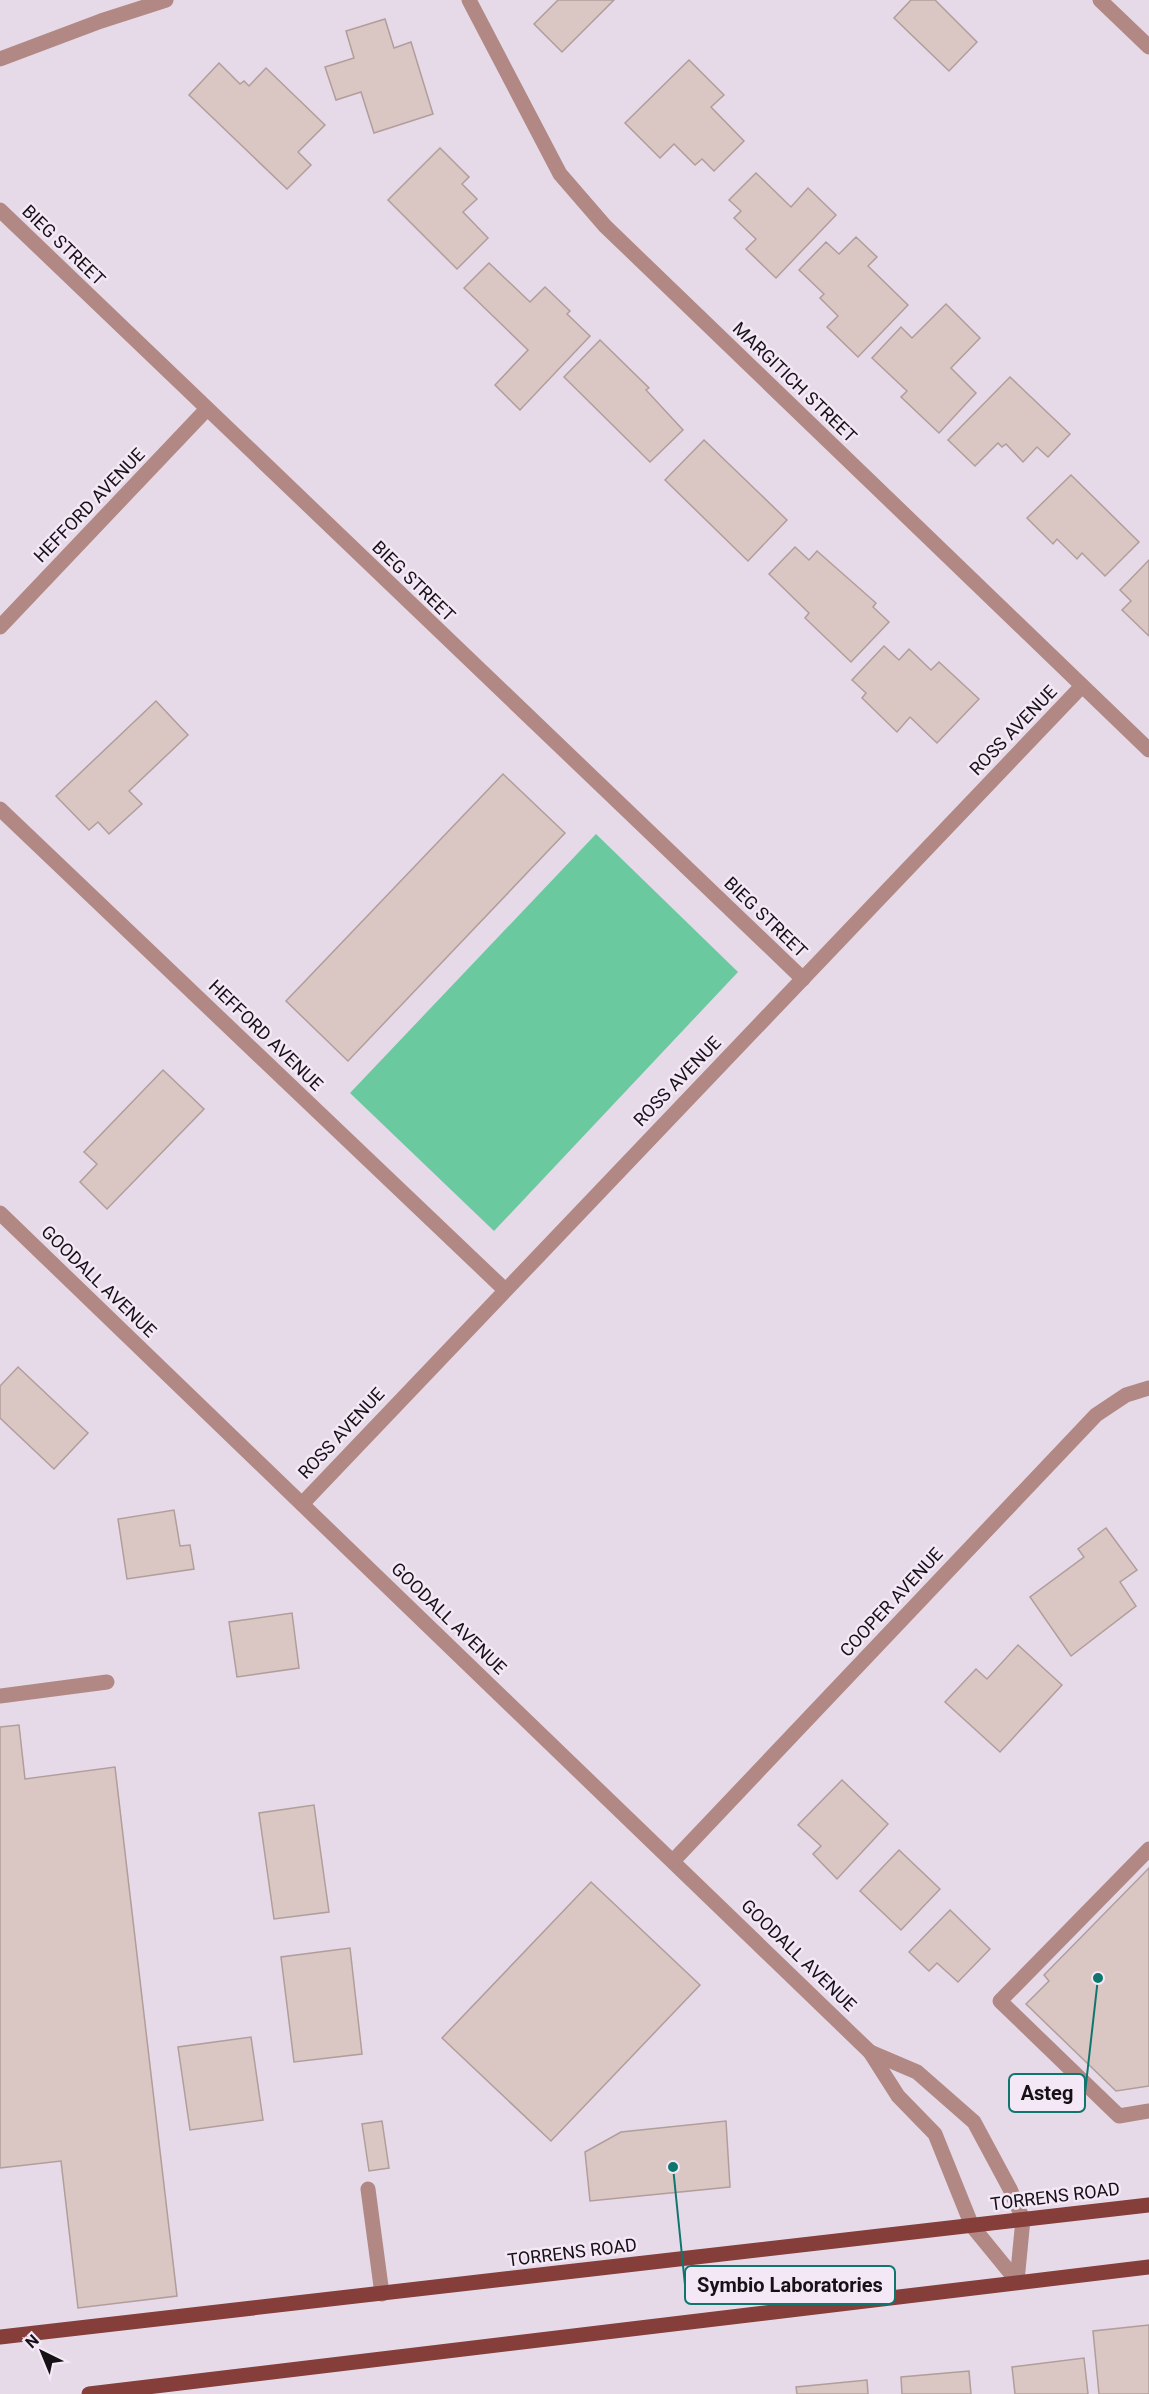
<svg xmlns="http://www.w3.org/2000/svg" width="1149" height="2394" viewBox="0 0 1149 2394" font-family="Roboto,sans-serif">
<rect width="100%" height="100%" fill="#e6dae9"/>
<path fill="#6ac99e" d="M 596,834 L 738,972 L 494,1231 L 350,1093 Z"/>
<g fill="#dac6c3" stroke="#b19d9b" stroke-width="1.5">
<path d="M 558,0 L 614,0 L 562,52 L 534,24 Z"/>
<path d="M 911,0 L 935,0 L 977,42 L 949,71 L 894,18 Z"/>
<path d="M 385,19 L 394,48 L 411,42 L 433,114 L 374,133 L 361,92 L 336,100 L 325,67 L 354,58 L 346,31 Z"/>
<path d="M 689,60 L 724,95 L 711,107 L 744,141 L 714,171 L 702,159 L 695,165 L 674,144 L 660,158 L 625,123 Z"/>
<path d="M 219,63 L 240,84 L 244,81 L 249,86 L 266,68 L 325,125 L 298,152 L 311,165 L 287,189 L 189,95 Z"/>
<path d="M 440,148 L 469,177 L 462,184 L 477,199 L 463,212 L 488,238 L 457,269 L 388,200 Z"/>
<path d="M 756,173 L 791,207 L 808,188 L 836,215 L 776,278 L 746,249 L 756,239 L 734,218 L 741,211 L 729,200 Z"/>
<path d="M 856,237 L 877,257 L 868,266 L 908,305 L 858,357 L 827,327 L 838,316 L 820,298 L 824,294 L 799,270 L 826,242 L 839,254 Z"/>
<path d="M 489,263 L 530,302 L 545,287 L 570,311 L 567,314 L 590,336 L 520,410 L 495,385 L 528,350 L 464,288 Z"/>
<path d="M 946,304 L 980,338 L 951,368 L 976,393 L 939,433 L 901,397 L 907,391 L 872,358 L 901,327 L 912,338 Z"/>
<path d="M 600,340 L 649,388 L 646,390 L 683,430 L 650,462 L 564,377 Z"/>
<path d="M 1010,377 L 1070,434 L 1048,457 L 1037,447 L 1023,462 L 1006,444 L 1002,447 L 998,443 L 975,466 L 948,440 Z"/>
<path d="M 704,440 L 787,520 L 748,561 L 665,480 Z"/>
<path d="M 1071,475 L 1139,542 L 1105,576 L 1082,553 L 1077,559 L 1057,539 L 1053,544 L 1027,518 Z"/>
<path d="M 795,547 L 809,560 L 817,551 L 876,603 L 873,607 L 889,622 L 851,662 L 805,618 L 809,613 L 769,574 Z"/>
<path d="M 1149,560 L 1149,636 L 1122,610 L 1131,601 L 1120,590 Z"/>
<path d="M 884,646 L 899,660 L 909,649 L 931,670 L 939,662 L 979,699 L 937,743 L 910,717 L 897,732 L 862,698 L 866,693 L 852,680 Z"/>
<path d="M 156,701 L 188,735 L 129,791 L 142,804 L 109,834 L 98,822 L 89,830 L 56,796 Z"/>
<path d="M 503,774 L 565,833 L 348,1061 L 286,1001 Z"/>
<path d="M 163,1070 L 204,1109 L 107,1209 L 80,1182 L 97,1164 L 84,1152 Z"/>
<path d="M 18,1367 L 88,1433 L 54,1469 L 0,1418 L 0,1386 Z"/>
<path d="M 174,1510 L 180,1546 L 190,1545 L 194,1569 L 127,1579 L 118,1519 Z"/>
<path d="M 1106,1528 L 1137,1570 L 1120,1582 L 1136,1606 L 1071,1656 L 1030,1597 L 1084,1557 L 1078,1549 Z"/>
<path d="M 292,1613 L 299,1668 L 237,1677 L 229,1622 Z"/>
<path d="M 1018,1645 L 1062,1685 L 1000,1752 L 945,1702 L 976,1669 L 987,1679 Z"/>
<path d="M 19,1725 L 25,1779 L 115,1767 L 177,2296 L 78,2308 L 61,2161 L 0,2168 L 0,1727 Z"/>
<path d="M 842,1780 L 888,1824 L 837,1879 L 813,1854 L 821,1846 L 798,1825 Z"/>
<path d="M 314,1805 L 329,1912 L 274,1919 L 259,1813 Z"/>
<path d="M 899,1850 L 940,1889 L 901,1930 L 860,1891 Z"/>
<path d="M 1149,1868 L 1149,2086 L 1116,2091 L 1026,2004 L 1049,1981 L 1044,1975 Z"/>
<path d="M 591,1882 L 700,1985 L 551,2141 L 442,2038 Z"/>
<path d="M 950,1910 L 990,1949 L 958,1982 L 937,1963 L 929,1971 L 909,1952 Z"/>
<path d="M 350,1948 L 362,2054 L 294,2062 L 281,1957 Z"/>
<path d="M 251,2037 L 263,2120 L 190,2130 L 178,2047 Z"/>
<path d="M 382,2121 L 389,2168 L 369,2171 L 362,2124 Z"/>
<path d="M 726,2121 L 730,2187 L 590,2201 L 585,2152 L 621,2132 Z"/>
<path d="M 1149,2325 L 1149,2394 L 1099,2394 L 1093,2331 Z"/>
<path d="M 1084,2358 L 1088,2394 L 1015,2394 L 1012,2367 Z"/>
<path d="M 969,2371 L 971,2394 L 902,2394 L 901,2377 Z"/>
<path d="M 867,2380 L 868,2394 L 797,2394 L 796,2387 Z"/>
</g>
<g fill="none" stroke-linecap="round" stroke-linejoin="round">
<g stroke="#b28884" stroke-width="15">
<path d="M 469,0 L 560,174 L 605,226 L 1149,750"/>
<path d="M 1100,0 L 1149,47"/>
<path d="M 0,59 L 101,21 L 166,0"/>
<path d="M 0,210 L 803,979"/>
<path d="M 0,627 L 206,410"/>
<path d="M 0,809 L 504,1289"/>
<path d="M 0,1213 L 870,2052 L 898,2096 L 935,2134 L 972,2226 L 1017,2281"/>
<path d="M 302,1504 L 1082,686"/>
<path d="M 0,1696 L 107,1682"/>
<path d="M 1149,1849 L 1000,2001 L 1119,2116 L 1149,2111"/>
<path d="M 674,1860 L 1096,1415 L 1126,1395 L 1149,1388"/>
<path d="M 870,2052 L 917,2072 L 974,2122 L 1010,2189 L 1023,2219 L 1017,2281"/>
<path d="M 368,2189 L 382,2294"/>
</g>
<g stroke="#853e3a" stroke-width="15">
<path d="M 0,2337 L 1149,2205"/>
<path d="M 89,2394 L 1149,2267"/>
</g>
</g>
<g text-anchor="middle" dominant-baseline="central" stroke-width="5" stroke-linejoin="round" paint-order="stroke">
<g font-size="18" fill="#151116" stroke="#f4e8f6">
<text transform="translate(64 245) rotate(44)">BIEG STREET</text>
<text transform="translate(795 382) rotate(44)">MARGITICH STREET</text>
<text transform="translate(89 505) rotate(-46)">HEFFORD AVENUE</text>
<text transform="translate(414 581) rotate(44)">BIEG STREET</text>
<text transform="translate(1013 730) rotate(-46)">ROSS AVENUE</text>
<text transform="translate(766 917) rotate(44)">BIEG STREET</text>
<text transform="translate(266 1035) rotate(44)">HEFFORD AVENUE</text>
<text transform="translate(677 1081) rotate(-46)">ROSS AVENUE</text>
<text transform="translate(99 1281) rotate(44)">GOODALL AVENUE</text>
<text transform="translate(341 1433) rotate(-47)">ROSS AVENUE</text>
<text transform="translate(891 1602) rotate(-47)">COOPER AVENUE</text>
<text transform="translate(449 1618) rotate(44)">GOODALL AVENUE</text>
<text transform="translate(799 1955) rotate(44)">GOODALL AVENUE</text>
<text transform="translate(1055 2196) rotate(-7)">TORRENS ROAD</text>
<text transform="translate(572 2252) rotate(-7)">TORRENS ROAD</text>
</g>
</g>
<path fill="none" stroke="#0f766e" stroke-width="2" d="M1098 1978L1085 2093M673 2167L685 2285"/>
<g fill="#0f766e" stroke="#f4e8f6" stroke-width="2">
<circle cx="1098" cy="1978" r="6"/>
<circle cx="673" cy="2167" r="6"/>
</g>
<g fill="#f4e8f6" stroke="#0f766e" stroke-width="2">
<rect x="1009" y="2074" width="76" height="38" rx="6"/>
<rect x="685" y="2266" width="210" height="38" rx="6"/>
</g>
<g font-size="20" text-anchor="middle" font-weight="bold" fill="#151116">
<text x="1047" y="2100">Asteg</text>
<text x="790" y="2292">Symbio Laboratories</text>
</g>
<g transform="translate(42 2352) rotate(317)" stroke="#f4e8f6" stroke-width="4.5" paint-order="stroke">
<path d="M0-4.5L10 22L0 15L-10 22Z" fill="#151116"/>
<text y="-9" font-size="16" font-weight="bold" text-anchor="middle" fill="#151116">N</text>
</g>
</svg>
